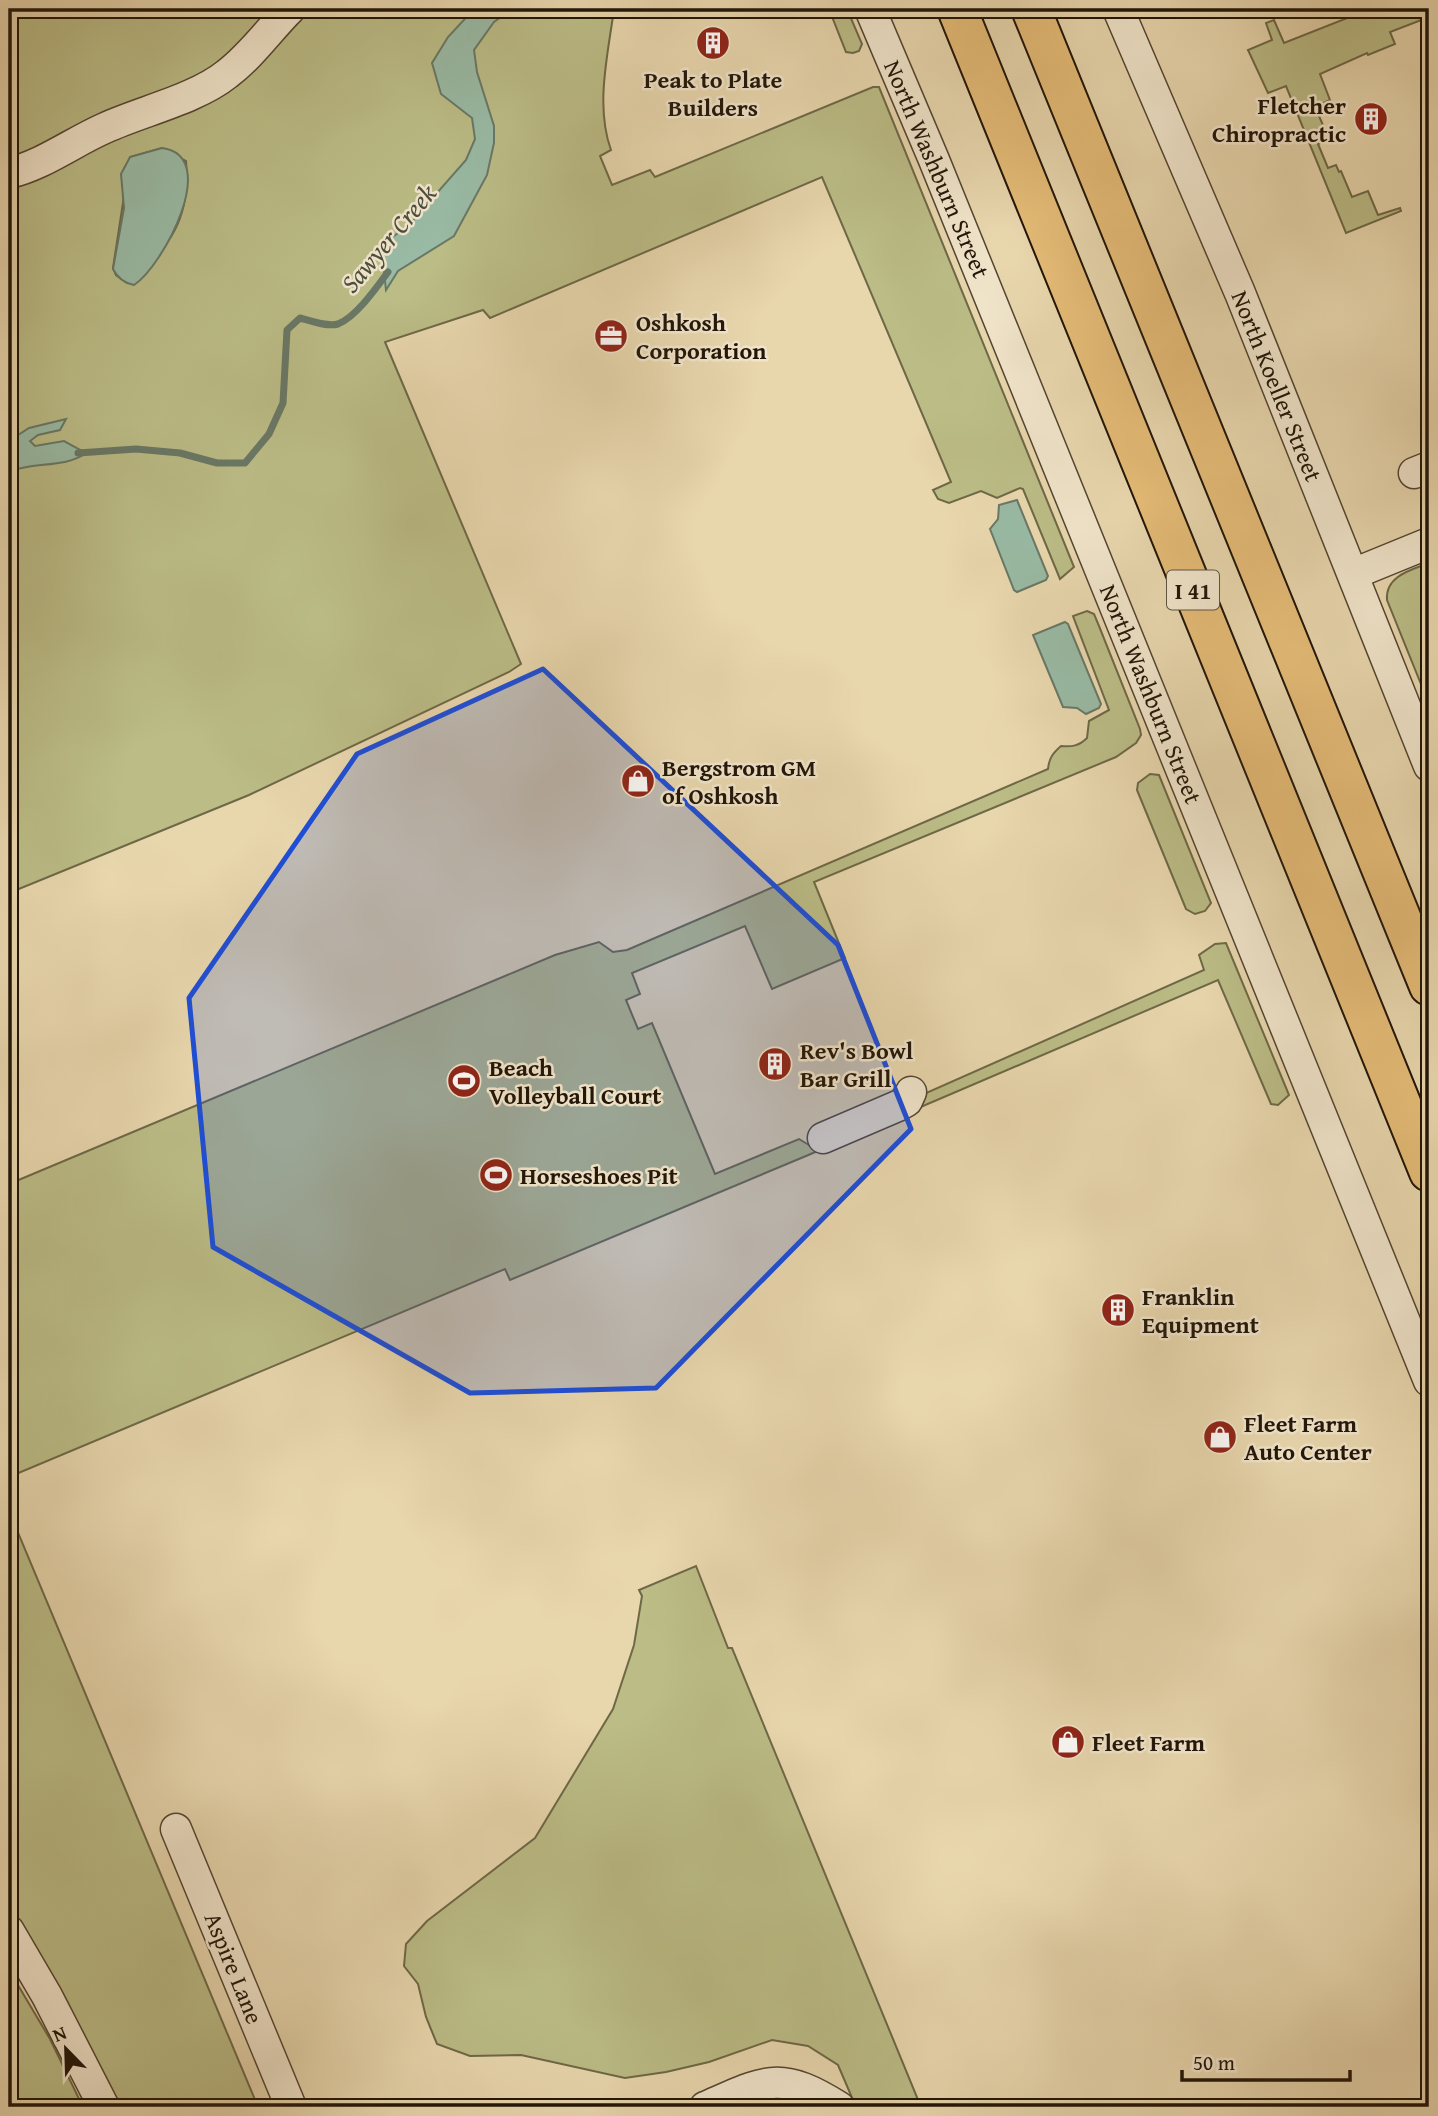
<svg xmlns="http://www.w3.org/2000/svg" width="1438" height="2116" viewBox="0 0 1438 2116" font-family="'Gentium Book Plus',serif">
<rect width="100%" height="100%" fill="#e8d6ad"/>
<filter id="stains"><feTurbulence type="fractalNoise" baseFrequency=".00286" numOctaves="4"/><feColorMatrix values="0 0 0 0 .2 0 0 0 0 .09 0 0 0 0 .02 0 0 0 .5 -.17"/></filter>
<radialGradient id="worn" r=".72"><stop offset=".6" stop-color="#630" stop-opacity="0"/><stop offset="1" stop-color="#630" stop-opacity=".3"/></radialGradient>
<g fill="#bbbc86" stroke="#6e6847" stroke-width="2" fill-rule="evenodd">
<path d="M 9,9 L 614,9 C 608,54 595,106 611,150 L 600,156 L 612,185 L 650,170 L 655,177 L 873,87 L 879,87 L 1074,567 L 1060,579 L 1023,489 L 1020,488 L 997,498 L 981,491 L 949,503 L 938,499 L 933,490 L 951,482 L 822,177 L 490,318 L 483,310 L 385,342 L 521,664 L 509,672 L 249,795 L 9,893 ZM 162,148 L 186,161 C 191,219 170,248 127,283 L 116,275 L 113,268 L 130,157 Z"/>
<path d="M 829,9 L 847,9 L 862,44 L 859,51 L 853,53 L 846,52 Z"/>
<path d="M 1370,9 L 1429,9 L 1429,17 L 1390,32 L 1395,44 L 1368,55 L 1367,53 L 1320,74 L 1330,100 L 1315,107 L 1326,132 L 1323,133 L 1326,141 L 1318,144 L 1328,168 L 1336,165 L 1339,172 L 1341,171 L 1352,197 L 1368,191 L 1378,215 L 1400,208 L 1401,211 L 1346,233 L 1286,86 L 1268,93 L 1248,50 L 1272,40 L 1266,23 L 1274,20 L 1284,43 Z"/>
<path d="M 1429,563 L 1429,704 L 1387,600 C 1385,576 1411,570 1429,563 Z"/>
<path d="M 1087,611 L 1094,614 L 1099,626 L 1140,729 L 1141,735 L 1136,743 L 1116,757 L 814,882 L 845,958 L 772,989 L 745,926 L 632,973 L 640,994 L 626,1000 L 638,1029 L 652,1023 L 715,1174 L 799,1139 L 809,1145 L 1204,970 L 1199,955 L 1215,944 L 1226,943 L 1289,1095 L 1278,1105 L 1271,1104 L 1218,980 L 806,1156 L 510,1280 L 505,1269 L 9,1477 L 9,1184 L 555,955 L 599,942 L 613,952 L 627,950 L 1048,769 C 1049,758 1053,753 1061,746 C 1072,747 1079,746 1087,738 L 1089,721 L 1109,710 L 1073,616 Z"/>
<path d="M 1150,774 L 1159,775 L 1211,903 L 1205,911 L 1195,914 L 1186,909 L 1137,790 L 1138,783 Z"/>
<path d="M 9,1511 L 258,2107 L 118,2107 L 9,1905 Z"/>
<path d="M 696,1566 L 728,1648 L 732,1648 L 921,2107 L 856,2107 L 838,2065 L 808,2046 L 772,2040 L 709,2062 L 666,2072 L 625,2078 L 521,2055 L 470,2056 L 437,2044 L 426,2017 L 418,1984 L 404,1966 L 406,1944 L 427,1921 L 535,1838 L 613,1709 L 634,1645 L 642,1596 L 639,1590 Z"/>
<path d="M 9,1970 L 50,2039 L 83,2107 L 9,2107 Z"/>
</g>
<g fill="#99baa4" stroke="#697866" stroke-width="2">
<path d="M 474,9 L 512,9 L 494,22 L 474,50 L 477,72 L 494,126 L 494,143 L 487,175 L 454,236 L 398,271 L 386,290 L 381,245 L 408,226 L 466,160 L 475,139 L 472,118 L 441,94 L 432,63 L 448,37 Z"/>
<path d="M 162,148 C 222,156 163,266 134,285 C 124,283 117,277 113,269 L 124,208 L 121,174 L 130,157 Z"/>
<path d="M 66,419 L 60,430 L 38,435 L 30,441 L 35,446 L 64,441 L 86,453 C 64,469 33,461 9,472 L 9,441 L 29,428 Z"/>
<path d="M 1017,500 L 1048,576 L 1046,580 L 1017,592 L 1014,590 L 990,529 L 998,519 L 999,505 Z"/>
<path d="M 1065,622 L 1068,624 L 1101,704 L 1099,708 L 1086,714 L 1077,708 L 1063,707 L 1033,635 Z"/>
</g>
<g fill="none" stroke-linecap="round" stroke-linejoin="round">
<path stroke="#697866" stroke-width="7" d="M 78,453 L 136,449 L 180,453 L 217,463 L 245,463 L 269,434 L 283,403 L 287,330 L 300,318 C 311,321 327,327 338,324 C 356,317 377,287 388,272"/>
<g stroke="#534531" stroke-width="33">
<g id="minor">
<path d="M 870,9 L 934,160 L 1429,1381"/>
<path d="M 1118,9 L 1240,293 L 1429,766"/>
<path d="M 9,173 C 43,165 73,142 105,128 C 142,111 196,99 227,74 C 251,56 269,30 290,9"/>
<path d="M 1414,473 L 1429,467"/>
<path d="M 1353,574 L 1429,543"/>
<path d="M 823,1138 L 900,1105 L 907,1101 L 911,1092"/>
<path d="M 176,1829 L 291,2107"/>
<path d="M 9,1931 L 47,1996 L 104,2107"/>
<path d="M 705,2107 C 765,2081 779,2069 839,2107"/>
</g>
</g>
<g stroke="#211508" stroke-width="42">
<g id="highway">
<path d="M 957,9 L 1429,1172"/>
<path d="M 1031,9 L 1429,986"/>
</g>
</g>
<use href="#minor" stroke="#f0e4ca" stroke-width="30"/>
<use href="#highway" stroke="#e4bb76" stroke-width="38"/>
</g>
<path fill="#1d4ed8" fill-opacity="0.2" stroke="#1d4ed8" stroke-width="5" stroke-linejoin="round" d="M 543,669 L 838,945 L 911,1129 L 656,1388 L 470,1393 L 213,1247 L 189,998 L 357,754 Z"/>
<defs>
<g id="building-disc" transform="scale(1.75)"><circle r="9.5" fill="#8f2418" stroke="#f0e4ca"/><path d="M-4-6H4V6H1V3H-1V6H-4ZM-2.5-4.3h1.7v1.8h-1.7ZM.8-4.3h1.7v1.8H.8ZM-2.5-1h1.7V.8h-1.7ZM.8-1h1.7V.8H.8Z" fill="#fff"/></g>
<g id="office-disc" transform="scale(1.75)"><circle r="9.5" fill="#8f2418" stroke="#f0e4ca"/><path d="M-6-3h4V-5.5h4V-3h4V5H-6ZM-1-4.5V-3h2v-1.5ZM-6 0V1H6V0Z" fill="#fff"/></g>
<g id="shop-disc" transform="scale(1.75)"><circle r="9.5" fill="#8f2418" stroke="#f0e4ca"/><path d="M-5-2.5h2.3a2.7 3.5 0 0 1 5.4 0H5L5.5 6h-11ZM-1.5-2.5h3a1.5 2.3 0 0 0-3 0Z" fill="#fff"/></g>
<g id="stadium-disc" transform="scale(1.75)"><circle r="9.5" fill="#8f2418" stroke="#f0e4ca"/><path d="M0-5a6.5 5 0 1 0 0 10a6.5 5 0 1 0 0-10ZM-3.5-1.8h7v3.6h-7Z" fill="#fff"/></g>
</defs>
<g fill-rule="evenodd">
<use href="#building-disc" x="713" y="43"/>
<use href="#building-disc" x="1371" y="119"/>
<use href="#office-disc" x="611" y="336"/>
<use href="#shop-disc" x="638" y="781"/>
<use href="#building-disc" x="775" y="1064"/>
<use href="#stadium-disc" x="464" y="1081"/>
<use href="#stadium-disc" x="496" y="1175"/>
<use href="#building-disc" x="1118" y="1310"/>
<use href="#shop-disc" x="1220" y="1437"/>
<use href="#shop-disc" x="1068" y="1742"/>
</g>
<g text-anchor="middle" dominant-baseline="central" stroke-width="5" stroke-linejoin="round" paint-order="stroke">
<rect fill="#f0e4ca" stroke="#5f5342" stroke-width="2" x="1167" y="570.5" width="52" height="39" rx="5"/>
<g font-size="23" font-weight="bold" fill="#211508">
<text x="1193" y="590">I 41</text>
</g>
<g font-size="24" font-weight="bold" fill="#211508" stroke="#f0e4ca" text-anchor="start">
<text x="713" y="79" text-anchor="middle">Peak to Plate<tspan x="713" dy="28">Builders</tspan></text>
<text x="1346" y="105" text-anchor="end">Fletcher<tspan x="1346" dy="28">Chiropractic</tspan></text>
<text x="636" y="322">Oshkosh<tspan x="636" dy="28">Corporation</tspan></text>
<text x="662" y="767">Bergstrom GM<tspan x="662" dy="28">of Oshkosh</tspan></text>
<text x="800" y="1050">Rev's Bowl<tspan x="800" dy="28">Bar Grill</tspan></text>
<text x="489" y="1067">Beach<tspan x="489" dy="28">Volleyball Court</tspan></text>
<text x="520" y="1175">Horseshoes Pit</text>
<text x="1142" y="1296">Franklin<tspan x="1142" dy="28">Equipment</tspan></text>
<text x="1244" y="1423">Fleet Farm<tspan x="1244" dy="28">Auto Center</tspan></text>
<text x="1092" y="1742">Fleet Farm</text>
</g>
<g font-size="24" fill="#211508" stroke="#f0e4ca">
<text transform="translate(937 169) rotate(67)">North Washburn Street</text>
<text transform="translate(1277 386) rotate(68)">North Koeller Street</text>
<text transform="translate(1151 694) rotate(68)">North Washburn Street</text>
<text transform="translate(234 1968) rotate(68)">Aspire Lane</text>
</g>
<g font-size="26" font-style="italic" fill="#4b4f3f" stroke="#f0e4ca">
<text transform="translate(388 238) rotate(-50)">Sawyer Creek</text>
</g>
</g>
<rect width="1438" height="2116" fill="none" stroke="#e8d6ad" stroke-width="35"/>
<rect x="10" y="10" width="1417" height="2095" fill="none" stroke="#211508" stroke-width="3.5"/>
<rect x="18" y="18" width="1403" height="2081" fill="none" stroke="#211508" stroke-width="2"/>
<g transform="translate(66 2049) rotate(337)" stroke="#f0e4ca" stroke-width="5" paint-order="stroke">
<path d="M0-5L12 26L0 18L-12 26Z" fill="#211508"/>
<text y="-10" font-size="19" font-weight="bold" text-anchor="middle" fill="#211508">N</text>
</g>
<path d="M1182 2070v10h168v-10" fill="none" stroke="#211508" stroke-width="3.5"/>
<text x="1193" y="2070" font-size="21" fill="#211508" stroke="#f0e4ca" stroke-width="5" paint-order="stroke">50 m</text>
<rect width="100%" height="100%" filter="url(#stains)"/>
<rect width="100%" height="100%" fill="url(#worn)"/>
</svg>
